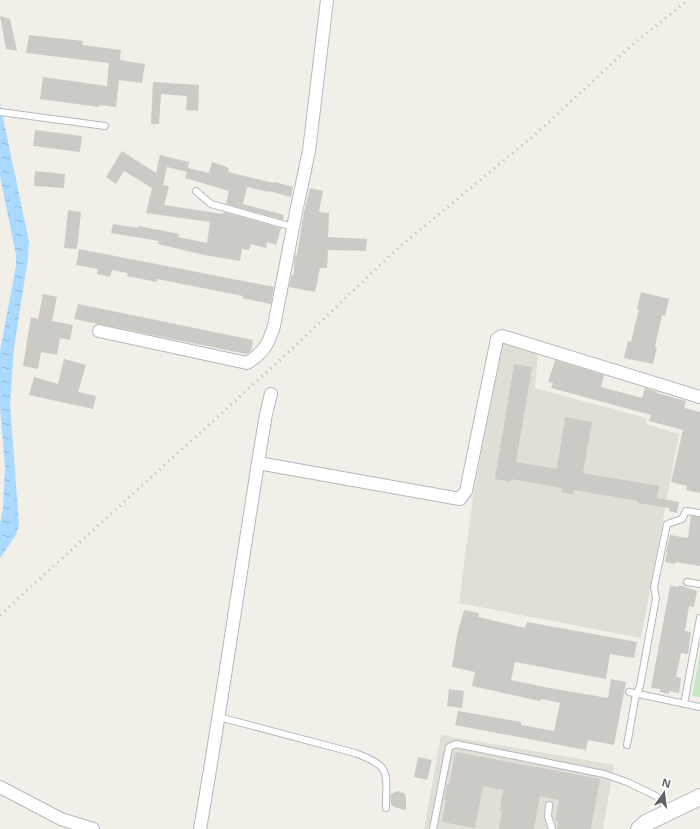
<svg xmlns="http://www.w3.org/2000/svg" width="700" height="829" viewBox="0 0 700 829" font-family="'Noto Sans',sans-serif">
<defs>
<pattern id="water-ripples" width="26" height="14" patternUnits="userSpaceOnUse"><rect width="26" height="14" fill="#aadaff"/><path d="M2 4q2-2 4 0t4 0M15 11q2-2 4 0t4 0" fill="none" stroke="#8eb4d2"/></pattern>
</defs>
<rect width="100%" height="100%" fill="#f1efe8"/>
<g fill="#e1ded6">
<path d="M 502,342 L 538,352 L 535,388 L 646,418 L 646,424 L 679,434 L 641,638 L 459,603 L 473,497 Z"/>
<path d="M 441,735 L 614,765 L 603,829 L 424,829 Z"/>
</g>
<path fill="#c5e8c5" d="M 700,654 L 700,697 L 692,696 Z"/>
<path fill="url(#water-ripples)" d="M 0,103 L 29,242 L 28,258 L 14,348 L 10,404 L 19,524 L 16,535 L 0,558 L 0,524 L 3,508 L 5,467 L 0,407 L 0,351 L 16,266 L 16,255 L 0,176 Z"/>
<g fill="#cccac5">
<path d="M 0,16 L 10,19 L 17,51 L 6,49 Z"/>
<path d="M 29,35 L 83,41 L 82,45 L 121,50 L 120,60 L 145,64 L 142,83 L 119,80 L 116,107 L 99,105 L 99,107 L 40,99 L 43,77 L 107,86 L 109,63 L 26,53 Z"/>
<path d="M 153,82 L 199,85 L 198,111 L 186,110 L 187,96 L 161,94 L 159,124 L 151,124 Z"/>
<path d="M 35,130 L 82,136 L 80,152 L 33,146 Z"/>
<path d="M 122,151 L 156,173 L 160,155 L 189,162 L 188,168 L 209,173 L 212,162 L 229,168 L 228,172 L 274,183 L 275,182 L 293,187 L 291,197 L 269,191 L 269,192 L 247,187 L 243,204 L 284,215 L 283,220 L 226,204 L 229,191 L 185,178 L 187,172 L 167,167 L 163,185 L 169,186 L 164,205 L 223,214 L 224,212 L 281,228 L 276,245 L 267,242 L 266,248 L 251,244 L 249,250 L 242,249 L 240,261 L 204,255 L 158,244 L 159,241 L 111,233 L 113,224 L 138,228 L 139,226 L 179,234 L 178,237 L 207,243 L 210,222 L 146,213 L 152,188 L 124,171 L 116,184 L 106,177 Z"/>
<path d="M 35,171 L 65,174 L 64,188 L 34,186 Z"/>
<path d="M 310,188 L 323,191 L 319,212 L 329,213 L 328,237 L 367,239 L 366,251 L 328,250 L 327,268 L 320,268 L 315,292 L 289,287 L 292,274 L 294,275 L 294,263 L 295,255 L 297,255 L 304,212 Z"/>
<path d="M 68,210 L 81,212 L 77,249 L 64,248 Z"/>
<path d="M 79,249 L 274,287 L 271,304 L 242,298 L 243,296 L 157,279 L 157,282 L 127,276 L 128,273 L 112,270 L 110,277 L 97,274 L 98,269 L 76,265 Z"/>
<path d="M 641,292 L 669,299 L 665,316 L 662,315 L 655,347 L 657,348 L 653,364 L 624,358 L 628,341 L 631,342 L 639,309 L 637,309 Z"/>
<path d="M 43,294 L 57,297 L 52,321 L 73,325 L 70,340 L 60,338 L 57,355 L 41,352 L 38,369 L 23,366 L 31,317 L 38,319 Z"/>
<path d="M 78,304 L 253,340 L 251,351 L 246,354 L 74,319 Z"/>
<path d="M 64,359 L 86,365 L 78,392 L 96,396 L 93,409 L 29,395 L 34,377 L 58,384 Z"/>
<path d="M 555,360 L 604,375 L 601,387 L 642,398 L 645,388 L 657,392 L 657,393 L 686,401 L 684,408 L 700,412 L 700,493 L 686,490 L 687,486 L 671,482 L 683,430 L 649,421 L 651,415 L 551,388 L 553,383 L 548,382 Z"/>
<path d="M 514,364 L 532,367 L 516,462 L 557,469 L 565,417 L 592,422 L 583,473 L 659,486 L 657,498 L 679,502 L 677,513 L 669,511 L 669,508 L 638,503 L 639,501 L 574,490 L 573,495 L 561,492 L 562,488 L 511,479 L 511,482 L 495,479 Z"/>
<path d="M 691,516 L 700,517 L 700,566 L 676,562 L 675,564 L 665,562 L 667,552 L 666,552 L 670,535 L 688,538 Z"/>
<path d="M 679,585 L 697,591 L 694,607 L 689,606 L 685,631 L 691,632 L 688,654 L 681,653 L 676,677 L 681,678 L 679,693 L 669,691 L 669,694 L 660,692 L 660,689 L 651,688 L 670,586 L 679,587 Z"/>
<path d="M 464,610 L 479,613 L 478,617 L 525,628 L 527,622 L 637,642 L 634,658 L 610,654 L 606,679 L 515,662 L 511,680 L 549,688 L 608,698 L 611,679 L 626,682 L 614,745 L 588,740 L 586,750 L 455,725 L 458,711 L 521,722 L 521,725 L 554,731 L 560,703 L 541,699 L 540,701 L 472,686 L 475,672 L 452,667 L 457,635 Z"/>
<path d="M 449,689 L 464,691 L 462,708 L 447,706 Z"/>
<path d="M 456,752 L 600,779 L 591,829 L 557,829 L 558,821 L 555,821 L 559,800 L 540,796 L 534,829 L 499,829 L 502,811 L 500,810 L 503,790 L 483,786 L 475,828 L 442,822 L 446,800 L 444,800 L 447,783 L 449,784 Z"/>
<path d="M 418,757 L 432,760 L 427,780 L 414,777 Z"/>
<path d="M 398,791 L 405,794 L 406,798 L 406,810 L 394,807 L 391,804 L 391,794 Z"/>
</g>
<g fill="none" stroke-linecap="round" stroke-linejoin="round">
<g stroke="#b5b8bc" stroke-width="8">
<g id="service">
<path d="M 0,112 L 105,126"/>
<path d="M 196,191 L 211,204 L 293,227"/>
<path d="M 687,582 L 700,584"/>
<path d="M 629,692 L 700,707"/>
<path d="M 684,704 L 700,618"/>
<path d="M 219,717 L 355,753 C 392,767 386,771 386,808"/>
<path d="M 627,745 L 636,694 L 640,686 L 656,598 L 654,587 L 667,524 L 682,519 L 686,511 L 700,513"/>
<path d="M 549,805 L 548,816 L 552,829"/>
<path d="M 433,829 L 449,747 L 456,744 L 604,774 L 627,782 L 656,796 L 670,811"/>
</g>
</g>
<g stroke="#b5b8bc" stroke-width="14">
<g id="minor">
<path d="M 99,331 L 247,363 C 264,352 268,345 274,326 L 296,212 L 309,151 L 327,0"/>
<path d="M 258,463 L 460,499 L 466,491 L 497,339 L 502,336 L 700,397"/>
<path d="M 0,787 L 61,819 L 93,829"/>
<path d="M 200,829 C 224,691 243,552 266,414 L 271,394"/>
</g>
</g>
<g stroke="#b5b8bc" stroke-width="18">
<path id="tertiary" d="M 639,829 L 646,823 L 700,797"/>
</g>
<use href="#service" stroke="#fff" stroke-width="6"/>
<use href="#minor" stroke="#fff" stroke-width="12"/>
<use href="#tertiary" stroke="#fff" stroke-width="16"/>
<path stroke="#b6b7b8" stroke-width="3" stroke-dasharray="1 5" stroke-linecap="butt" d="M 0,615 L 292,349 L 397,249 L 537,133 L 633,44 L 688,0"/>
</g>
<g transform="translate(664 793) rotate(14)" stroke="#ffffff" stroke-width="3" paint-order="stroke">
<path d="M0-3L7 15L0 10L-7 15Z" fill="#5f6368"/>
<text y="-6" font-size="11" font-weight="bold" text-anchor="middle" fill="#5f6368">N</text>
</g>
</svg>
